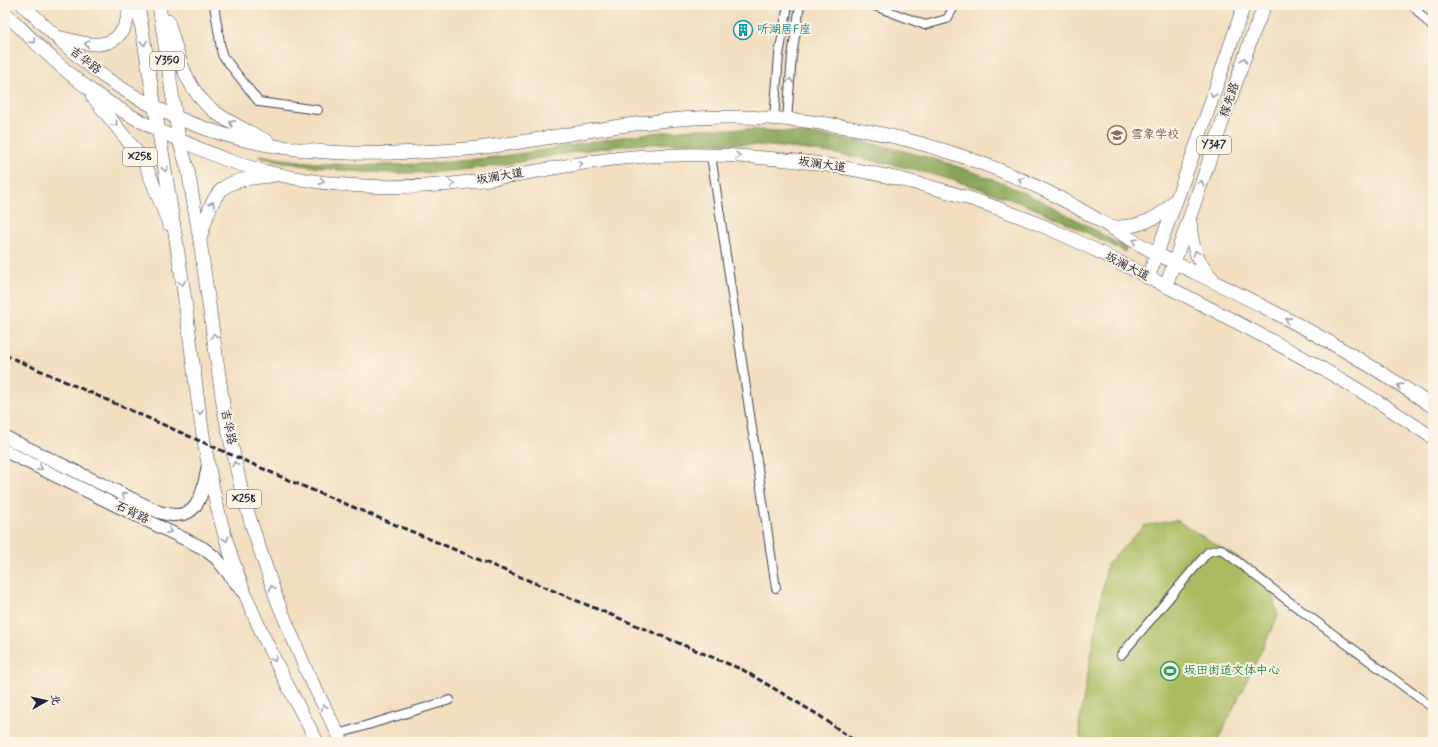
<svg xmlns="http://www.w3.org/2000/svg" width="1438" height="747" viewBox="0 0 1438 747" font-family="Mynerve,'LXGW WenKai TC',sans-serif">
<rect width="100%" height="100%" fill="#fcf5e5"/>
<filter id="ink" filterUnits="userSpaceOnUse"><feTurbulence type="fractalNoise" baseFrequency=".025" numOctaves="2"/><feDisplacementMap in="SourceGraphic" scale="8" xChannelSelector="R" yChannelSelector="G"/><feConvolveMatrix kernelMatrix="1 2 1 2 8 2 1 2 1" color-interpolation-filters="sRGB"/></filter>
<filter id="wash" filterUnits="userSpaceOnUse"><feTurbulence type="fractalNoise" baseFrequency=".012" numOctaves="4" result="noise"/><feDisplacementMap in="SourceGraphic" scale="16" xChannelSelector="R" yChannelSelector="G"/><feGaussianBlur stdDeviation="0.9" result="paint"/><feColorMatrix in="noise" values="0 0 0 0 0 0 0 0 0 0 0 0 0 0 0 0 0 1.4 0 .05"/><feComposite in="paint" operator="in"/></filter>
<g filter="url(#wash)">
<rect width="100%" height="100%" fill="#f3dec0"/>
<path fill="#aabc60" stroke="#666f4e" d="M 1176,520 L 1267,576 L 1278,616 L 1217,742 L 1081,742 L 1079,725 L 1107,564 L 1144,526 Z"/>
<path fill="#87a456" stroke="#546348" d="M 693,129 C 815,126 931,147 1042,201 C 1071,216 1098,232 1126,248 L 1125,252 C 1093,236 1061,219 1028,206 C 904,157 768,136 635,145 C 580,148 526,163 472,169 C 400,177 330,173 259,157 L 260,155 C 334,169 411,167 486,158 C 533,153 580,143 627,136 C 649,133 671,131 693,129 Z"/>
</g>
<g filter="url(#ink)">
<g fill="none" stroke-linecap="round" stroke-linejoin="round">
<g stroke="#413e4f" stroke-width="10">
<g id="street">
<path d="M 214,5 L 222,55 L 259,102 L 318,110"/>
<path d="M 872,5 L 925,25 L 947,19 L 955,5"/>
<path d="M 1412,5 L 1433,28"/>
<path d="M 774,119 L 779,55 L 788,5"/>
<path d="M 787,120 L 792,56 L 800,5"/>
<path d="M 711,155 L 776,588"/>
<path d="M 1121,655 L 1208,552 L 1221,549 L 1283,597 L 1433,708"/>
<path d="M 338,734 L 450,700"/>
</g>
</g>
<g stroke="#413e4f" stroke-width="14">
<g id="secondary">
<path d="M 5,437 L 159,512 C 199,525 202,495 208,465"/>
<path d="M 5,451 L 203,548 L 217,559 L 242,591"/>
</g>
</g>
<g stroke="#413e4f" stroke-width="14">
<g id="primary">
<path d="M 23,5 C 49,30 74,55 103,76 C 193,139 286,156 393,153 C 424,152 455,151 485,147 C 543,140 601,127 659,121 C 715,115 772,116 827,124 C 903,135 977,157 1046,191 C 1085,210 1121,235 1159,255 C 1193,272 1228,288 1262,306 C 1321,336 1379,369 1433,407"/>
<path d="M 138,5 C 154,101 170,197 184,293 C 195,374 202,457 225,536 C 246,609 282,675 317,742"/>
<path d="M 159,5 L 179,140 L 188,170 L 200,241 L 224,411 L 241,488 L 252,526 L 277,600 L 307,672 L 342,742"/>
<path d="M 5,13 C 33,40 60,68 92,91 C 117,109 144,124 173,137 C 191,145 210,154 230,161 C 300,185 378,191 452,184 C 501,179 549,168 597,161 C 668,151 743,154 814,163 C 898,175 982,198 1059,233 C 1102,252 1143,275 1184,295 C 1270,339 1354,383 1433,438"/>
<path d="M 168,21 C 178,54 185,90 215,112 C 231,124 250,132 267,141"/>
<path d="M 58,37 C 82,43 114,55 126,23 C 128,17 129,11 130,5"/>
<path d="M 92,96 L 140,156 L 146,166 L 169,224"/>
<path d="M 1190,221 C 1191,243 1197,264 1213,279"/>
<path d="M 1112,227 C 1136,228 1159,220 1174,201"/>
<path d="M 201,236 C 215,187 220,180 272,176"/>
<path d="M 1148,278 L 1196,146 L 1244,5"/>
<path d="M 1166,286 L 1252,36 L 1265,5"/>
</g>
</g>
<use href="#street" stroke="#fff" stroke-width="8"/>
<use href="#secondary" stroke="#fff" stroke-width="12"/>
<use href="#primary" stroke="#fff" stroke-width="13"/>
<path stroke="#22223b" stroke-width="3" stroke-dasharray="6 3" stroke-linecap="butt" d="M 5,355 L 293,482 L 743,670 L 820,716 L 856,742"/>
</g>
<defs><path id="oneway-chevron" d="M-2-3.5L2.5 0L-2 3.5" fill="none" stroke-width="1.6" stroke-linecap="round" stroke-linejoin="round"/></defs>
<g stroke="#9c9ca7">
<use href="#oneway-chevron" transform="translate(33 41) rotate(44)"/>
<use href="#oneway-chevron" transform="translate(144 43) rotate(80)"/>
<use href="#oneway-chevron" transform="translate(87 44) rotate(-170)"/>
<use href="#oneway-chevron" transform="translate(1244 60) rotate(-71)"/>
<use href="#oneway-chevron" transform="translate(790 81) rotate(-86)"/>
<use href="#oneway-chevron" transform="translate(1213 95) rotate(109)"/>
<use href="#oneway-chevron" transform="translate(232 123) rotate(-152)"/>
<use href="#oneway-chevron" transform="translate(115 124) rotate(51)"/>
<use href="#oneway-chevron" transform="translate(738 156) rotate(2)"/>
<use href="#oneway-chevron" transform="translate(580 164) rotate(-10)"/>
<use href="#oneway-chevron" transform="translate(165 169) rotate(81)"/>
<use href="#oneway-chevron" transform="translate(1021 180) rotate(-155)"/>
<use href="#oneway-chevron" transform="translate(322 181) rotate(7)"/>
<use href="#oneway-chevron" transform="translate(1201 183) rotate(-71)"/>
<use href="#oneway-chevron" transform="translate(452 184) rotate(-6)"/>
<use href="#oneway-chevron" transform="translate(212 204) rotate(-63)"/>
<use href="#oneway-chevron" transform="translate(1135 241) rotate(-150)"/>
<use href="#oneway-chevron" transform="translate(1196 253) rotate(-111)"/>
<use href="#oneway-chevron" transform="translate(182 283) rotate(82)"/>
<use href="#oneway-chevron" transform="translate(1288 320) rotate(-152)"/>
<use href="#oneway-chevron" transform="translate(214 336) rotate(-98)"/>
<use href="#oneway-chevron" transform="translate(1400 386) rotate(-147)"/>
<use href="#oneway-chevron" transform="translate(200 412) rotate(82)"/>
<use href="#oneway-chevron" transform="translate(235 464) rotate(-103)"/>
<use href="#oneway-chevron" transform="translate(40 468) rotate(26)"/>
<use href="#oneway-chevron" transform="translate(124 495) rotate(-154)"/>
<use href="#oneway-chevron" transform="translate(169 531) rotate(26)"/>
<use href="#oneway-chevron" transform="translate(226 539) rotate(73)"/>
<use href="#oneway-chevron" transform="translate(272 588) rotate(-110)"/>
<use href="#oneway-chevron" transform="translate(274 659) rotate(62)"/>
<use href="#oneway-chevron" transform="translate(324 707) rotate(-117)"/>
</g>
</g>
<defs>
<g id="building-ring" transform="scale(1)"><circle r="9.5" fill="#fcf5e5" stroke="#0f9aa8" stroke-width="1.5"/><path d="M-4-6H4V6H1V3H-1V6H-4ZM-2.5-4.3h1.7v1.8h-1.7ZM.8-4.3h1.7v1.8H.8ZM-2.5-1h1.7V.8h-1.7ZM.8-1h1.7V.8H.8Z" fill="#0f9aa8"/></g>
<g id="school-ring" transform="scale(1)"><circle r="9.5" fill="#fcf5e5" stroke="#8d6e63" stroke-width="1.5"/><path d="M0-5L7-2L0 1L-7-2ZM-4 1L0 2.5L4 1V4Q0 6-4 4Z" fill="#8d6e63"/></g>
<g id="stadium-ring" transform="scale(1)"><circle r="9.5" fill="#fcf5e5" stroke="#2e9e5b" stroke-width="1.5"/><path d="M0-5a6.5 5 0 1 0 0 10a6.5 5 0 1 0 0-10ZM-3.5-1.8h7v3.6h-7Z" fill="#2e9e5b"/></g>
</defs>
<g fill-rule="evenodd">
<use href="#building-ring" x="743" y="30"/>
<use href="#school-ring" x="1117" y="135"/>
<use href="#stadium-ring" x="1170" y="671"/>
</g>
<g text-anchor="middle" dominant-baseline="central" stroke-width="4" stroke-linejoin="round" paint-order="stroke">
<g fill="#fcf5e5" stroke="#63616e" stroke-width="1">
<rect x="150" y="52" width="34" height="18" rx="3"/>
<rect x="1197" y="136" width="34" height="18" rx="3"/>
<rect x="123" y="148" width="34" height="18" rx="3"/>
<rect x="227" y="490" width="34" height="18" rx="3"/>
</g>
<g font-size="11" font-weight="bold" fill="#22223b">
<text x="167" y="61">Y350</text>
<text x="1214" y="145">Y347</text>
<text x="140" y="157">X258</text>
<text x="244" y="499">X258</text>
</g>
<g font-size="12" fill="#0d838f" stroke="#fcf5e5" text-anchor="start">
<text x="757" y="30">听湖居F座</text>
</g>
<g font-size="12" fill="#22223b" stroke="#fcf5e5">
<text transform="translate(85 61) rotate(38)">吉华路</text>
<text transform="translate(1230 100) rotate(-71)">稼先路</text>
<text transform="translate(822 165) rotate(8)">坂澜大道</text>
<text transform="translate(500 177) rotate(-9)">坂澜大道</text>
<text transform="translate(1127 267) rotate(27)">坂澜大道</text>
<text transform="translate(228 427) rotate(79)">吉华路</text>
<text transform="translate(132 513) rotate(26)">石背路</text>
</g>
<g font-size="12" fill="#785e54" stroke="#fcf5e5" text-anchor="start">
<text x="1131" y="135">雪象学校</text>
</g>
<g font-size="12" fill="#27864d" stroke="#fcf5e5" text-anchor="start">
<text x="1184" y="671">坂田街道文体中心</text>
</g>
</g>
<rect width="1438" height="747" fill="none" stroke="#fcf5e5" stroke-width="20"/>
<g transform="translate(46 701) rotate(82)" stroke="#fcf5e5" stroke-width="3" paint-order="stroke">
<path d="M0-3L7 15L0 10L-7 15Z" fill="#22223b"/>
<text y="-6" font-size="11" font-weight="bold" text-anchor="middle" fill="#22223b">北</text>
</g>
</svg>
